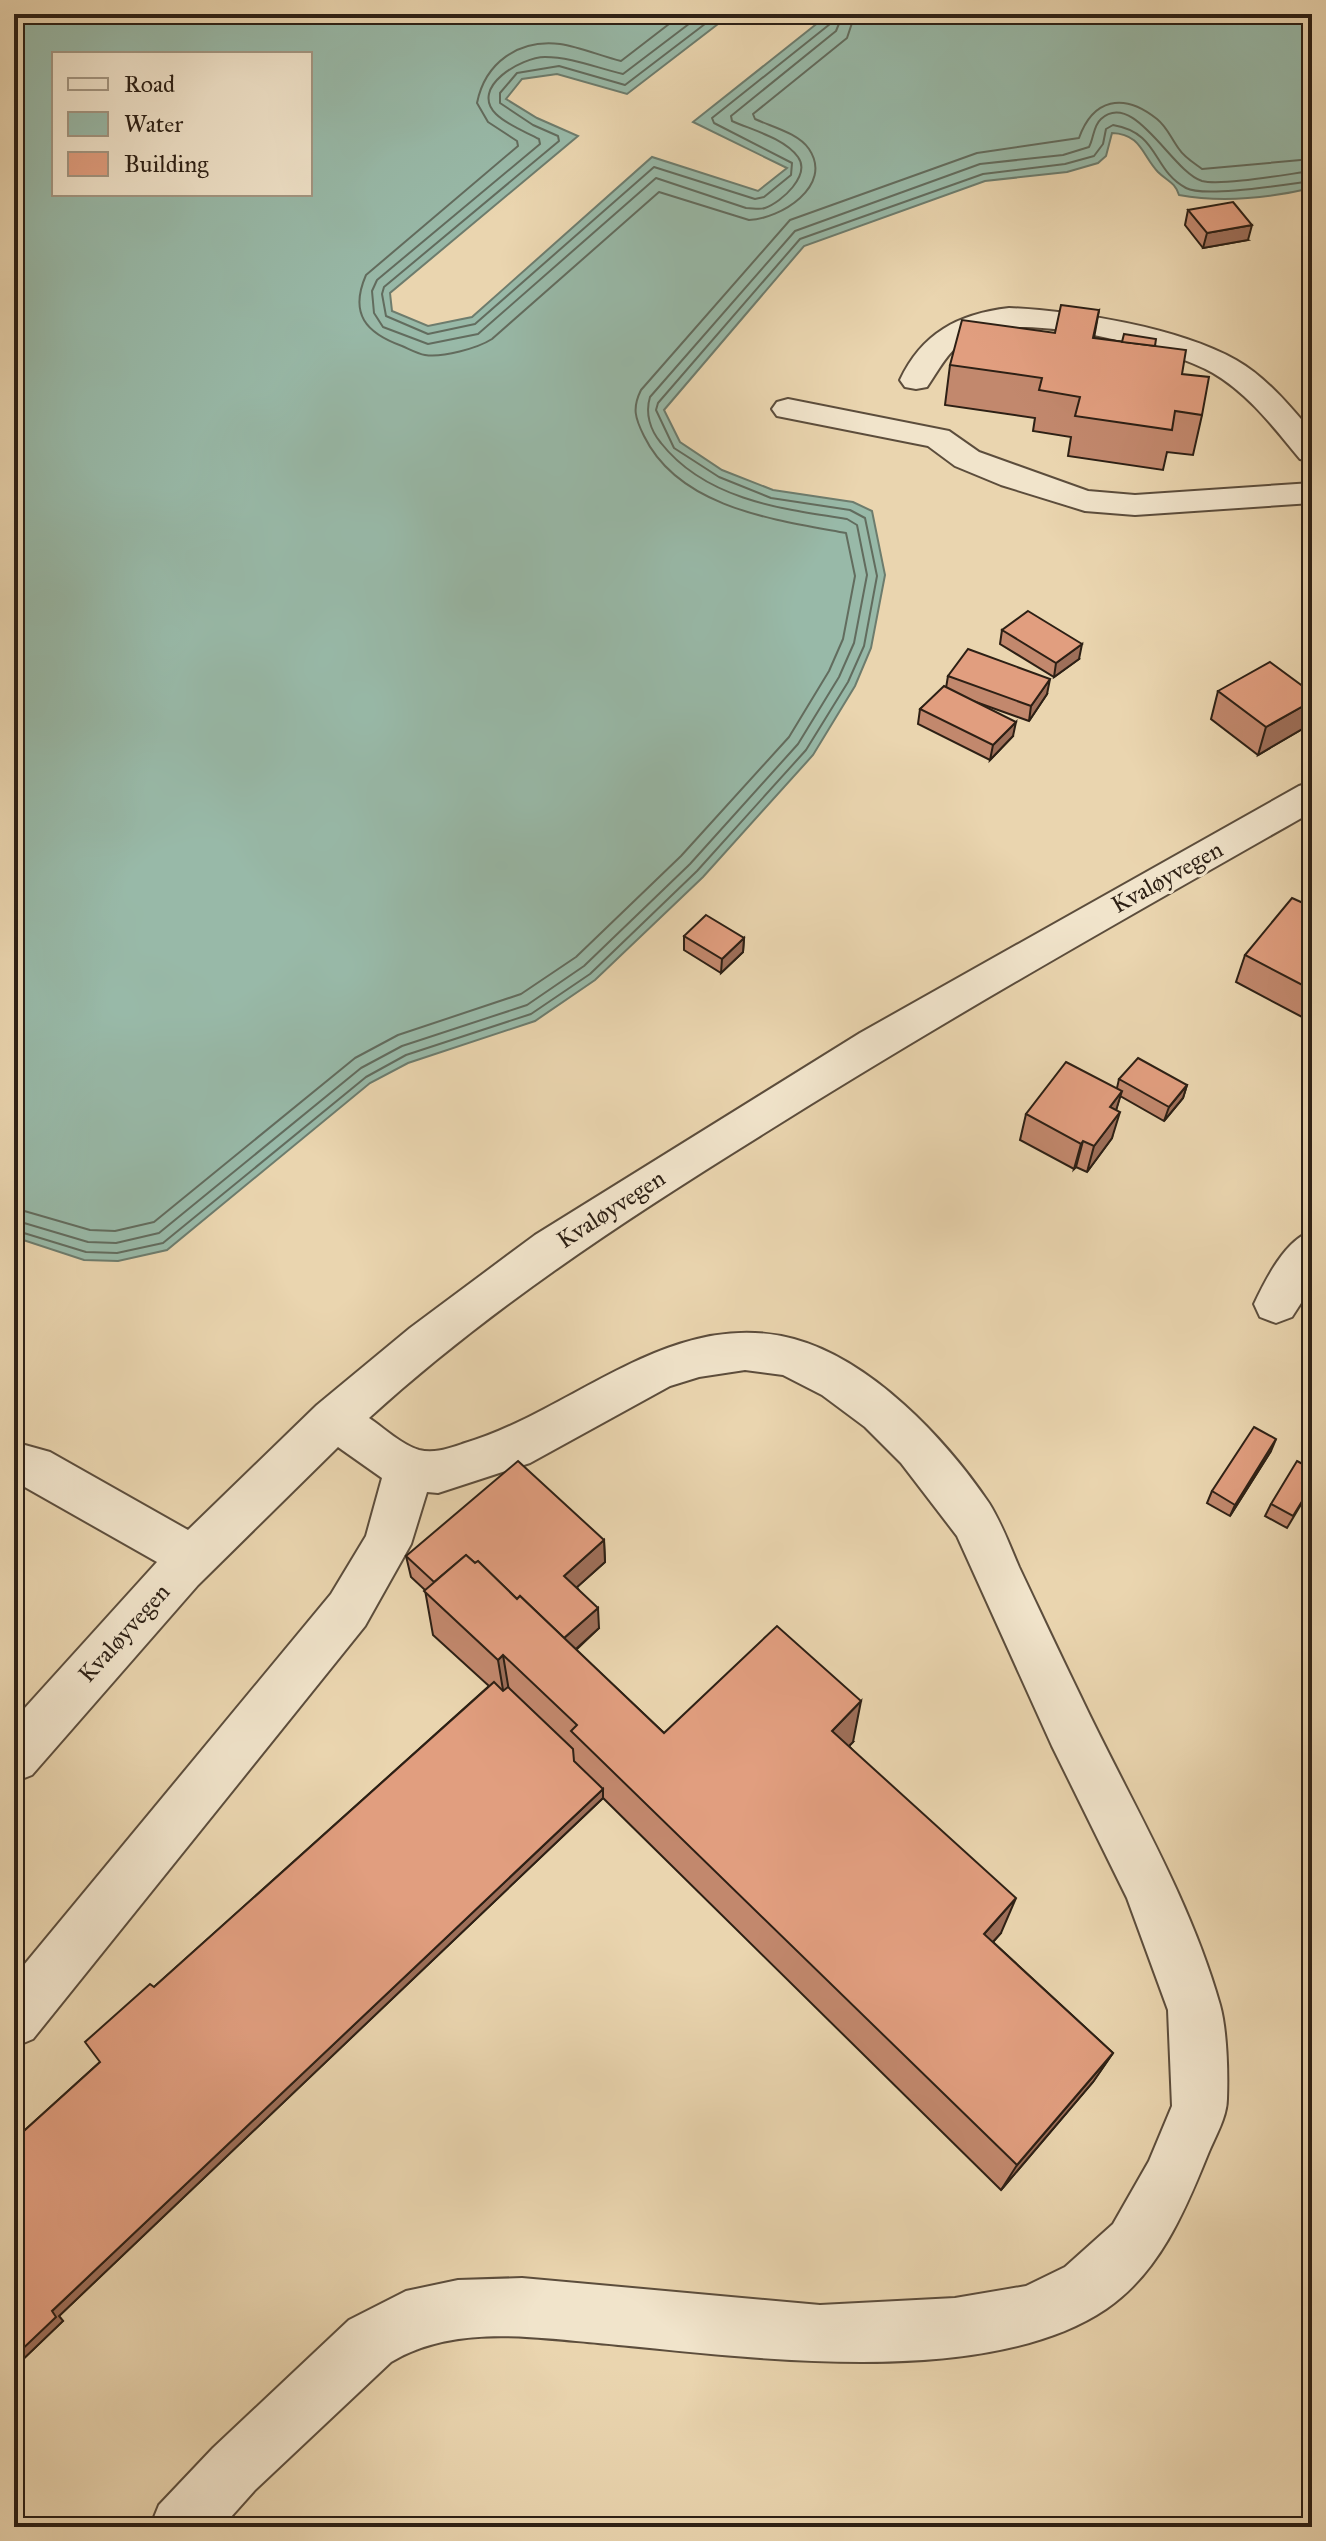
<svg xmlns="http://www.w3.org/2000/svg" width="1326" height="2541" viewBox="0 0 1326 2541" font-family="'IM FELL Great Primer',serif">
<rect width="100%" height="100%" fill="#ead5af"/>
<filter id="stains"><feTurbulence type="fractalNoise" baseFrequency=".0025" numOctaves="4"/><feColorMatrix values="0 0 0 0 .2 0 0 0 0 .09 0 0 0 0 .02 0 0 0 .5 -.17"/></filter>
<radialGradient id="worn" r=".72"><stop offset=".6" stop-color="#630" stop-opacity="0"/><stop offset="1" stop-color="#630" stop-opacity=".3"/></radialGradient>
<path fill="#98b9a8" stroke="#6d7c6d" stroke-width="2" fill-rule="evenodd" d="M 14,14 L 731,14 L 627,94 L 557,74 L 522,79 L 506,99 L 537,118 L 578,136 L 390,293 L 392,311 L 428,326 L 472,317 L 652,157 L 758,191 L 787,168 L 693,122 L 829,14 L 1312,14 L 1312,188 C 1269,198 1222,203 1179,195 C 1175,182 1167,181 1158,172 C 1142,155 1141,134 1112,133 L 1106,156 L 1098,163 L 1067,172 L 985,181 L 804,246 L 664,410 L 680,442 L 722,470 L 773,490 L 853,502 L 872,511 L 885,575 L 871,648 L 855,686 L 813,755 L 703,877 L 595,980 L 535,1021 L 408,1063 L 370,1083 L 167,1250 L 118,1261 L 84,1260 L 14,1237 ZM 54,54 L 310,54 L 310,194 L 54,194 Z"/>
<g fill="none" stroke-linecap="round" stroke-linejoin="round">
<g stroke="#626c5e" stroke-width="2">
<path d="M 682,14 L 621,61 C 601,56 580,47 560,44 C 518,39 485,63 477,103 L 488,122 L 517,141 L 518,146 L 366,275 C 349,314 366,333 402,346 C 409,349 418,354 425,355 C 442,358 478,348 492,339 L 659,192 L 749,220 C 780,219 834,186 809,149 C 798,133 772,127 755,119 L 753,114 L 847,38 L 855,14"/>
<path d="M 702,14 L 623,74 C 597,68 571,57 545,57 C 522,57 469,87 496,114 C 507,125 526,132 539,139 L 540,144 L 377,280 L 372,291 L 374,313 L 383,327 L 428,344 L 478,334 L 656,178 L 746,208 C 753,208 759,210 765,208 C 782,202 811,175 798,157 C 784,138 752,130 732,121 L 731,116 L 836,31 L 843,14"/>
<path d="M 718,14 L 625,85 L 559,66 L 517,73 L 500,93 L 500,103 L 533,125 L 558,136 L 559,141 L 384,287 L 382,294 L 386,316 L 428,334 L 475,324 L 654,167 L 755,199 L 764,197 L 791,175 L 792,163 L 714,123 L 712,118 L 830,24 L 833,14"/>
<path d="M 14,1208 L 90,1230 L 115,1231 L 154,1222 L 355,1058 L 398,1035 L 521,994 L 576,957 L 681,856 L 789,737 L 829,671 L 843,639 L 855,576 L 846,533 C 775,520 679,508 644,436 C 635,418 632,408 641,390 L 790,220 L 977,153 L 1079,138 C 1093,99 1123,92 1157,119 C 1167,127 1171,138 1179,149 C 1184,157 1194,163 1202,169 L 1312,159"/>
<path d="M 14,1220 L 88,1242 L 116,1243 L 159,1233 L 361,1068 L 402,1046 L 527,1005 L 584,966 L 690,864 L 798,744 L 839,677 L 854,643 L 867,575 L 857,525 L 847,519 C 780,509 705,499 661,443 C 650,430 645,413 650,397 L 795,231 L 980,164 L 1063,155 L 1089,147 C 1094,138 1093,126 1101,119 C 1134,89 1172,172 1202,181 C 1222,186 1288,174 1312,171"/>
<path d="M 14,1230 L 86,1252 L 117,1253 L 163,1243 L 366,1077 L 406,1055 L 531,1014 L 590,974 L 697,871 L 806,750 L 848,682 L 864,646 L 877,576 L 865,518 L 850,510 L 771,498 L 719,477 L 674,448 L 656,410 L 658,403 L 800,239 L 983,174 L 1065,164 L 1094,156 L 1103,144 L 1106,129 L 1113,125 C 1160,133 1152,170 1186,188 C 1204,198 1288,184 1312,181"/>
</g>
<g stroke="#5c4d3c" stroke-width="4">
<g id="minor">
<path d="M 1009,308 C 1075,311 1177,327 1236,360 C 1266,377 1290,406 1312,432 L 1312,462 L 1300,459 C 1275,429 1249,394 1213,373 C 1168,347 1025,312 976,334 C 950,346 942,365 927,387 L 916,389 L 905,387 L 900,380 C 922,333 958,314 1009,308 Z"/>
<path d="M 788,399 L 949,431 L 979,452 L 1088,491 L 1135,495 L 1312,483 L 1312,503 L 1135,515 L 1085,511 L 1001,485 L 955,466 L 928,446 L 777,416 L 772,409 L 777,402 Z"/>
<path d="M 1312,782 L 1312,812 C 1127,917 941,1022 760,1136 C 623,1221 489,1309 369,1418 C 384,1428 402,1445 419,1450 C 435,1454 450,1448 465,1443 C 573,1411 672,1306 794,1339 C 871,1360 945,1438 989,1503 C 1001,1522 1010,1546 1019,1567 C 1039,1609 1059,1652 1080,1695 C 1128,1797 1189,1895 1220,2005 C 1227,2030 1228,2073 1227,2099 C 1227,2117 1215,2137 1208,2154 C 1185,2211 1159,2273 1106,2309 C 983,2392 740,2356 598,2343 C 529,2337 453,2325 391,2362 L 255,2490 L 222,2527 L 150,2527 L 159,2505 L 213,2448 L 349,2320 L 406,2291 L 458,2280 L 522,2278 L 820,2305 L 955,2298 L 1026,2286 L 1065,2267 L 1113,2224 L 1149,2161 L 1172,2106 L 1168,2010 L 1127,1898 L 1052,1746 L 957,1536 L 901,1463 L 865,1427 L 822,1395 L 783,1375 L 745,1370 L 699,1377 L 670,1386 L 530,1463 L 438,1493 L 427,1492 L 411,1544 L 365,1626 L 33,2039 L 14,2047 L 14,1977 L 331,1594 L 366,1536 L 382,1478 L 338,1447 L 198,1585 L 32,1775 L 14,1782 L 14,1720 L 157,1562 L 23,1486 L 14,1484 L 14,1442 L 50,1452 L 188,1530 L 317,1405 L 410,1328 L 535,1235 L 860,1033 L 1299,786 Z"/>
<path d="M 1312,1231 L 1312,1286 L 1292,1317 L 1276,1323 L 1260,1317 L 1254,1304 C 1266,1279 1285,1240 1312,1231 Z"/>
</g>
</g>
<use href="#minor" fill="#f1e4cb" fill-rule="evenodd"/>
</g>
<g fill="#c2886d" stroke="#2d2015" stroke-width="2">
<path d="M 1188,210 L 1248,240 L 1203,248 L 1185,225 Z"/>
<path d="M 1099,310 L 1094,338 L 1155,346 L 1182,374 L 1202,415 L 1193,455 L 1167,452 L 1163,470 L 1068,456 L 1071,437 L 1033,431 L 1035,418 L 945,405 L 950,365 L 1055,333 Z"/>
<path d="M 1002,630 L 1079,659 L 1054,677 L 1000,644 Z"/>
<path d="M 948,676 L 1047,694 L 1029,721 L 973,701 L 1013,736 L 990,760 L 918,724 L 920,709 L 946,688 Z"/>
<path d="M 1218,691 L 1312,693 L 1312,716 L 1309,725 L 1258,755 L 1211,719 Z"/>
<path d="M 1312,907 L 1312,1004 L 1302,1017 L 1236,982 L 1245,955 Z"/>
<path d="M 684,936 L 744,938 L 743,952 L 721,973 L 684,950 Z"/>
<path d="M 1119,1079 L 1187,1085 L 1183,1098 L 1164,1121 L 1120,1096 L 1116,1110 L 1112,1138 L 1087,1172 L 1076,1167 L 1074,1169 L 1020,1140 L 1026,1114 L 1117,1088 Z"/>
<path d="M 1271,1451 L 1230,1516 L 1207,1503 L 1212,1491 Z"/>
<path d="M 1312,1486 L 1287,1528 L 1265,1516 L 1271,1504 Z"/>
<path d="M 604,1540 L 605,1562 L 577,1587 L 599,1628 L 576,1650 L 664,1733 L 853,1742 L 849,1746 L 1001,1933 L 993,1942 L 1113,2053 L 1093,2082 L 1001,2190 L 603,1798 L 59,2316 L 63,2321 L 14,2368 L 14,2140 L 100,2062 L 154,1987 L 489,1686 L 433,1635 L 425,1590 L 411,1577 L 406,1556 Z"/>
</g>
<g fill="#9e6f59" stroke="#2d2015" stroke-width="2">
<path d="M 1252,225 L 1248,240 L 1203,248 L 1207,233 Z"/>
<path d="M 1082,644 L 1079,659 L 1054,677 L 1056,663 Z"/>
<path d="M 1050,679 L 1047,694 L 1029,721 L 1031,706 Z"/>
<path d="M 1312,701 L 1312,716 L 1309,725 L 1258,755 L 1266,727 Z"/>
<path d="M 1016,722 L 1013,736 L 990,760 L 993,745 Z"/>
<path d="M 744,938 L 743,952 L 721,973 L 722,959 Z"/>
<path d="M 1312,990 L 1312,1004 L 1302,1017 Z"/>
<path d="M 1187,1085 L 1183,1098 L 1164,1121 L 1169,1107 Z"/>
<path d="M 1122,1091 L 1114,1117 L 1110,1107 Z"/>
<path d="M 1120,1112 L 1112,1138 L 1087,1172 L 1094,1146 Z"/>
<path d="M 1083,1141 L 1076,1167 L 1074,1169 L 1081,1144 Z"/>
<path d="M 1276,1439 L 1271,1451 L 1230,1516 L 1235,1505 Z"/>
<path d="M 604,1540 L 605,1562 L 566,1597 L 564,1576 Z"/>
<path d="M 598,1608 L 599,1628 L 555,1668 L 553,1648 Z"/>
<path d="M 503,1655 L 510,1697 L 505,1702 L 498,1660 Z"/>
<path d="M 861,1701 L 853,1742 L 825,1770 L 832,1731 Z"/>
<path d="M 603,1789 L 603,1798 L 59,2316 L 63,2321 L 14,2368 L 14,2357 L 52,2311 Z"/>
<path d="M 1016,1898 L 1001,1933 L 970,1967 L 984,1934 Z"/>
<path d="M 1113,2053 L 1093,2082 L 1001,2190 L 1017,2165 Z"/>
</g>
<g fill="#e19e7f" stroke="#2d2015" stroke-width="2">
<path d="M 1233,202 L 1252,225 L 1207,233 L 1188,210 Z"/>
<path d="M 1061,305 L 1099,310 L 1093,338 L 1186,350 L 1182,374 L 1209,377 L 1202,415 L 1175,411 L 1172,430 L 1075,416 L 1080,397 L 1039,390 L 1042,378 L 950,365 L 962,320 L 1055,333 Z"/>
<path d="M 1124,334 L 1156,339 L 1155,346 L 1122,342 Z"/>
<path d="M 1028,611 L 1082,644 L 1056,663 L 1002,630 Z"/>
<path d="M 968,649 L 1050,679 L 1031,706 L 948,676 Z"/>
<path d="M 1270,662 L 1312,693 L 1312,701 L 1266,727 L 1218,691 Z"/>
<path d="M 944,686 L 1016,722 L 993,745 L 920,709 Z"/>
<path d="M 1292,898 L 1312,907 L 1312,990 L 1245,955 Z"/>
<path d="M 706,915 L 744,938 L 722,959 L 684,936 Z"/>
<path d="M 1138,1058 L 1187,1085 L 1169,1107 L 1119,1079 Z"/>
<path d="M 1066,1062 L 1122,1091 L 1110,1107 L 1120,1112 L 1094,1146 L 1083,1141 L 1081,1144 L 1026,1114 Z"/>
<path d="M 1254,1427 L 1276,1439 L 1235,1505 L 1212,1491 Z"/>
<path d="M 518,1461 L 604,1540 L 564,1576 L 598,1608 L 564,1638 L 520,1596 L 517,1599 L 478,1561 L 475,1563 L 466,1555 L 434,1582 L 406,1556 Z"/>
<path d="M 1297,1461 L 1312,1469 L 1312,1485 L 1293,1516 L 1271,1504 Z"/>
<path d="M 466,1555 L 475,1563 L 478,1561 L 517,1599 L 520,1596 L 664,1733 L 777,1626 L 861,1701 L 832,1731 L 1016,1898 L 984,1934 L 1113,2053 L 1017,2165 L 571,1731 L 577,1725 L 503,1655 L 498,1660 L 424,1591 Z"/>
<path d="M 494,1682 L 503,1691 L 508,1687 L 573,1749 L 574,1761 L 603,1789 L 52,2311 L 56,2317 L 14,2357 L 14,2140 L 100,2062 L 85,2042 L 150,1984 L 154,1987 Z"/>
</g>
<g text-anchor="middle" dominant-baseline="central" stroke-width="6" stroke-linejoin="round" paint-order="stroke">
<g font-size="24" fill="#2d2015" stroke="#f1e4cb">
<text transform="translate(1167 877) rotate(-29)">Kvaløyvegen</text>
<text transform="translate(611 1209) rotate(-33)">Kvaløyvegen</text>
<text transform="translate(124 1633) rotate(-48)">Kvaløyvegen</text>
</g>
</g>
<rect width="1326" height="2541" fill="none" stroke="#ead5af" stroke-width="48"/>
<rect x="16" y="16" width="1294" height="2509" fill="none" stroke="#2d2015" stroke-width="4"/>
<rect x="24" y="24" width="1278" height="2493" fill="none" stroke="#2d2015" stroke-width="2"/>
<rect x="52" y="52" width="260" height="144" fill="#f1e4cb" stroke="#a39682" stroke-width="2"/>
<rect x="68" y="78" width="40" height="12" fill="#f1e4cb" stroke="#a39682" stroke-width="2"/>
<text x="124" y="92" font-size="24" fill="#2d2015">Road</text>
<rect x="68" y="112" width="40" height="24" fill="#98b9a8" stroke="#a39682" stroke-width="2"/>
<text x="124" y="132" font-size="24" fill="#2d2015">Water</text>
<rect x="68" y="152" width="40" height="24" fill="#e19e7f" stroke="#a39682" stroke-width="2"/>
<text x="124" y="172" font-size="24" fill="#2d2015">Building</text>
<rect width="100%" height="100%" filter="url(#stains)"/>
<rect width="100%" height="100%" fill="url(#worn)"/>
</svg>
